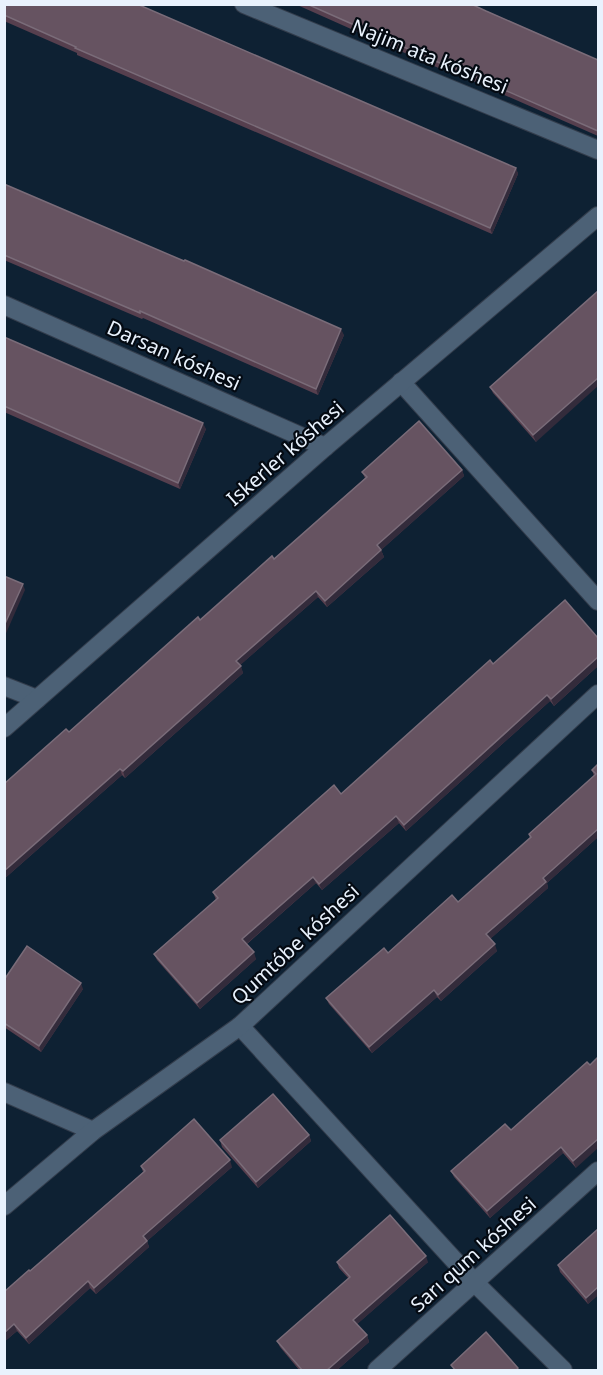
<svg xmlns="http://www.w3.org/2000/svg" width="603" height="1375" viewBox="0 0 603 1375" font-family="'Noto Sans',sans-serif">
<rect width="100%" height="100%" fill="#0e2133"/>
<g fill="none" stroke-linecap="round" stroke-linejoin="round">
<g stroke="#333d4c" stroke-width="20">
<g id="minor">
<path d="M 244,4 L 598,150"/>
<path d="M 4,305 L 325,447"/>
<path d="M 401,382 L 598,601"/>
<path d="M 4,686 L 37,699"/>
<path d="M 4,728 L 325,447 L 598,216"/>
<path d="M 240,1026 L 475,1283 L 563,1370"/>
<path d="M 4,1092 L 93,1131"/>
<path d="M 4,1206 L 93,1131 L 240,1026 L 598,694"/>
<path d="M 377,1370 L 598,1171"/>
</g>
</g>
<use href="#minor" stroke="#4c6176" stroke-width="18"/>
</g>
<g fill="#563f4e">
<path d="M 4,4 L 516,168 L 518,174 L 492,234 L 77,55 L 77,53 L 4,21 Z"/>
<path d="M 295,4 L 471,4 L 598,60 L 598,136 L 443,68 L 443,70 Z"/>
<path d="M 4,184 L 344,335 L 318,395 L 143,318 L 142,319 L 4,260 Z"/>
<path d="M 598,291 L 536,442 L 493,393 L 490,387 Z"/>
<path d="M 4,337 L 206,429 L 180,489 L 4,412 Z"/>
<path d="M 462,470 L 464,476 L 381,550 L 384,557 L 327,607 L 318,597 L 240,665 L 243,673 L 125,778 L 122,775 L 4,879 L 4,784 L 69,732 L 200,620 L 274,559 L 365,478 L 362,472 Z"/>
<path d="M 598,638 L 598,666 L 554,706 L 550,701 L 406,831 L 399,823 L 322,890 L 316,883 L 247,944 L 256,959 L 200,1009 L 157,960 L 154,954 L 216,900 L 213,892 L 341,794 L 493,664 Z"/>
<path d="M 598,764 L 598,837 L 547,883 L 548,888 L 490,939 L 497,951 L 441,1001 L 437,997 L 372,1053 L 329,1004 L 326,998 L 458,902 L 530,838 L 529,834 L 594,776 L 592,770 Z"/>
<path d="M 4,980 L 83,989 L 41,1052 L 4,1027 Z"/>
<path d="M 587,1062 L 576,1168 L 563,1153 L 490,1218 L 454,1177 L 451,1171 L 511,1130 Z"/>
<path d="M 309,1135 L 311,1141 L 258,1188 L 222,1147 L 220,1140 Z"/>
<path d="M 141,1166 L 232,1167 L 147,1241 L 149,1247 L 96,1294 L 90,1288 L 29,1344 L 17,1331 L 4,1342 L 30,1271 L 143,1172 Z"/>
<path d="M 598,1229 L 598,1295 L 588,1304 L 560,1272 L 558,1265 Z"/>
<path d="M 337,1262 L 428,1262 L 357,1324 L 367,1335 L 369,1342 L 336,1371 L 300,1371 L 280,1347 L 277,1341 L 349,1279 L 339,1268 Z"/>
</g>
<g fill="#332b3b">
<path d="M 516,168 L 518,174 L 492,234 L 490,228 Z"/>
<path d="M 341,329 L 344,335 L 318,395 L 316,389 Z"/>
<path d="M 598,378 L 598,386 L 536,442 L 533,435 Z"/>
<path d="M 203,423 L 206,429 L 180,489 L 178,483 Z"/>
<path d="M 462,470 L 464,476 L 379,552 L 377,545 Z"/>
<path d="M 381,550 L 384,557 L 327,607 L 325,601 Z"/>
<path d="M 23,584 L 25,590 L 4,638 L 4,626 Z"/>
<path d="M 316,591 L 318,597 L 238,667 L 236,661 Z"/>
<path d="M 598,657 L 598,666 L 554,706 L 551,699 Z"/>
<path d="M 241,666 L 243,673 L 125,778 L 123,771 Z"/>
<path d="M 547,695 L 550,701 L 406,831 L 404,825 Z"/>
<path d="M 120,769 L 122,775 L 4,879 L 4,871 Z"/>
<path d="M 396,816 L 399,823 L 322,890 L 319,884 Z"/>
<path d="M 598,829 L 598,837 L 547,883 L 548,888 L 488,941 L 486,934 L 543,878 Z"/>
<path d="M 313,877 L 316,883 L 245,945 L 242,939 Z"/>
<path d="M 495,944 L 497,951 L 441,1001 L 438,995 Z"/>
<path d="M 254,952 L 256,959 L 200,1009 L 197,1003 Z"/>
<path d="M 81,983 L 83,989 L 41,1052 L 39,1046 Z"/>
<path d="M 434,990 L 437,997 L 372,1053 L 369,1047 Z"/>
<path d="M 309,1135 L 311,1141 L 258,1188 L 256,1182 Z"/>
<path d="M 598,1139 L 598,1148 L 576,1168 L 573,1161 Z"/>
<path d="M 561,1147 L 563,1153 L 490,1218 L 487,1211 Z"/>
<path d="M 230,1160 L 232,1167 L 147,1241 L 149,1247 L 96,1294 L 94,1288 L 143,1236 Z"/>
<path d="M 426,1256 L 428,1262 L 355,1326 L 353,1320 Z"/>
<path d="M 88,1281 L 90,1288 L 29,1344 L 26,1338 Z"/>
<path d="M 598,1287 L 598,1295 L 588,1304 L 586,1298 Z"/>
<path d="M 14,1324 L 17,1331 L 4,1342 L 4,1333 Z"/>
<path d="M 367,1335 L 369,1342 L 336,1371 L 326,1371 Z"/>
</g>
<g fill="#665361" stroke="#7a6c79" stroke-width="1.5">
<path d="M 4,4 L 137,4 L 516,168 L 490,228 L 75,48 L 76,47 L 4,15 Z"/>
<path d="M 307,4 L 471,4 L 486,11 L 598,60 L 598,131 L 441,62 L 440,63 Z"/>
<path d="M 4,184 L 184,261 L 185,260 L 341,329 L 316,389 L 140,311 L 140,313 L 4,255 Z"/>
<path d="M 598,291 L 598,378 L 533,435 L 490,387 Z"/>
<path d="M 4,337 L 203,423 L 178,483 L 4,406 Z"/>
<path d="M 419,421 L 462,470 L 377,545 L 381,550 L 325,601 L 316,591 L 236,661 L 241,666 L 123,771 L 120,769 L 4,871 L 4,784 L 66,729 L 69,732 L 198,617 L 200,620 L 272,556 L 274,559 L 367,477 L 362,472 Z"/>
<path d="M 4,576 L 23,584 L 4,626 Z"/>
<path d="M 565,600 L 598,638 L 598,657 L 551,699 L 547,695 L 404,825 L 396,816 L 319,884 L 313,877 L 242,939 L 254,952 L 197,1003 L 154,954 L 218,898 L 213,892 L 334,785 L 341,794 L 490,660 L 493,664 Z"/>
<path d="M 598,764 L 598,829 L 543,878 L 546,882 L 486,934 L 495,944 L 438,995 L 434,990 L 369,1047 L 326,998 L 384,948 L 388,953 L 452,895 L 458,902 L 531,837 L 529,834 L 596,774 L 592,770 Z"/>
<path d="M 27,946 L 81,983 L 39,1046 L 4,1023 L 4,980 Z"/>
<path d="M 598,1057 L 598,1139 L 573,1161 L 561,1147 L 487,1211 L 451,1171 L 505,1124 L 511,1130 L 587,1062 L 590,1065 Z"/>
<path d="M 273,1094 L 309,1135 L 256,1182 L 220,1140 Z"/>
<path d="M 194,1119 L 230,1160 L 143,1236 L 147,1241 L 94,1288 L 88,1281 L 26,1338 L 14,1324 L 4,1333 L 4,1292 L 29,1270 L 30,1271 L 145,1171 L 141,1166 Z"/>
<path d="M 390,1215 L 426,1256 L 353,1320 L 367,1335 L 326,1371 L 303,1371 L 277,1341 L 350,1277 L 337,1262 Z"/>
<path d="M 598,1229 L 598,1287 L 586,1298 L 558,1265 Z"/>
<path d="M 486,1332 L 518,1368 L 516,1371 L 456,1371 L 451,1365 Z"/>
</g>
<g text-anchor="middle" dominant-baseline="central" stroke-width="4.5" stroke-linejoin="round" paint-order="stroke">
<g font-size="20" fill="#e9f2fd" stroke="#040a12">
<text transform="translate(430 56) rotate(22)">Najim ata kóshesi</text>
<text transform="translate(174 355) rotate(24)">Darsan kóshesi</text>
<text transform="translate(285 453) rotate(-41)">Iskerler kóshesi</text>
<text transform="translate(295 944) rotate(-43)">Qumtóbe kóshesi</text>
<text transform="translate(473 1254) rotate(-42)">Sarı qum kóshesi</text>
</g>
</g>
<rect width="603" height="1375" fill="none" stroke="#e9f2fd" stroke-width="12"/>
</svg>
